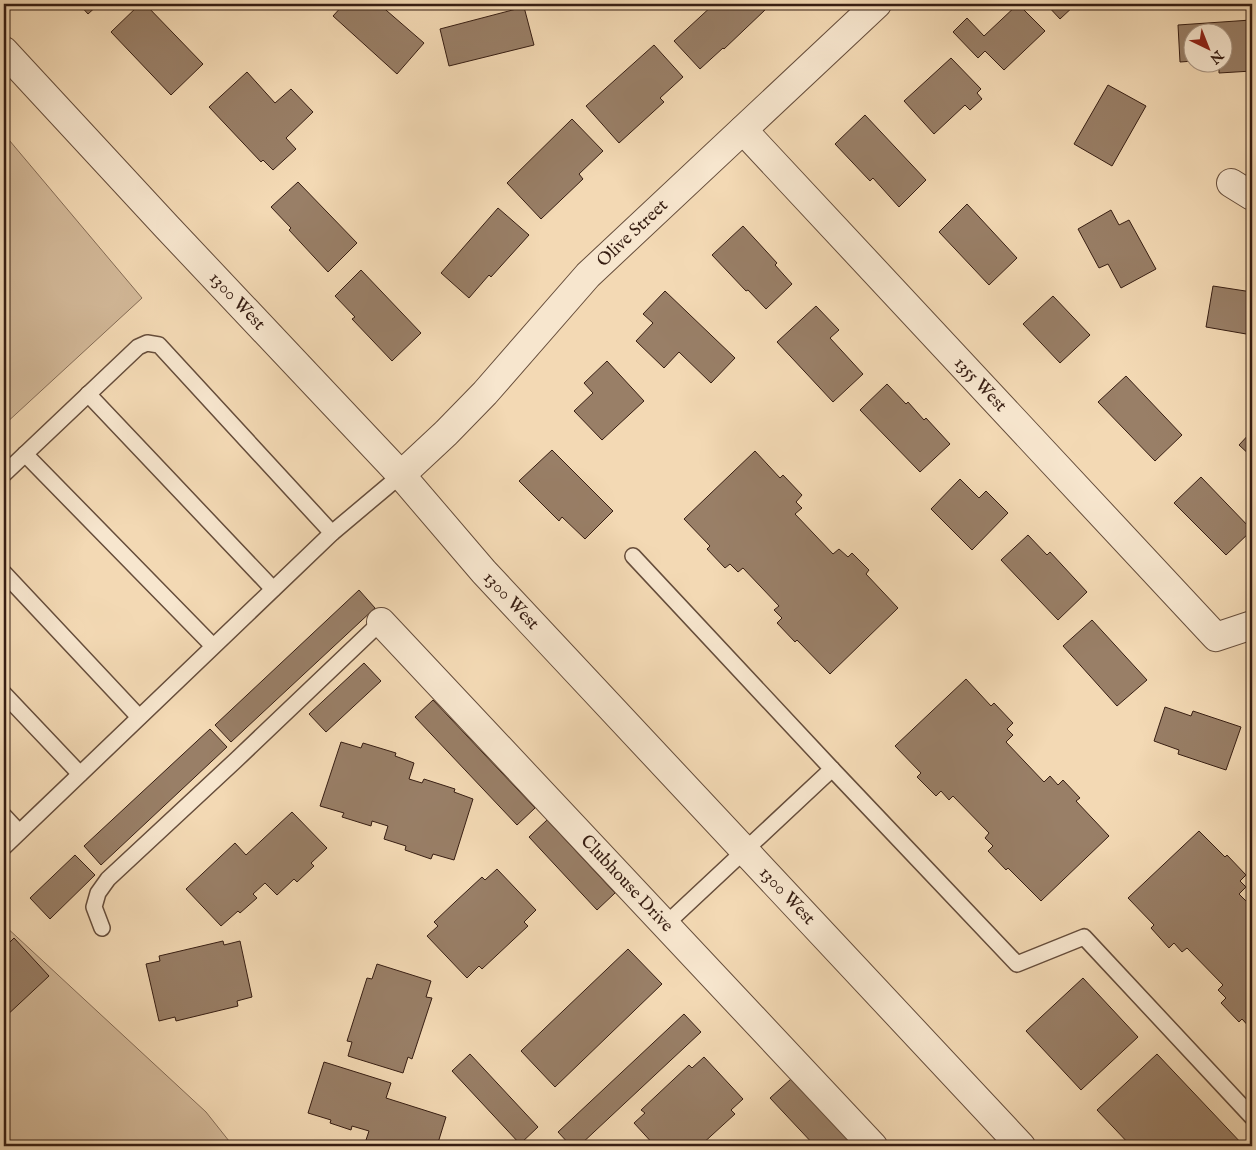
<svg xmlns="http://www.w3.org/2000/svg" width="1256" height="1150" viewBox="0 0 1256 1150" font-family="'IM FELL English',serif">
<rect width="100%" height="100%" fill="#f3d9b4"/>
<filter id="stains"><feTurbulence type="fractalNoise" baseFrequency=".004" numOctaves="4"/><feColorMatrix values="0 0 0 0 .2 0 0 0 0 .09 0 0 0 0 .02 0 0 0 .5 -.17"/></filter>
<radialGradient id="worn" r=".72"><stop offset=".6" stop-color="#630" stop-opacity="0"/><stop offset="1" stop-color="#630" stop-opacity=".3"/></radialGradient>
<g fill="#d3b999" stroke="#856c56">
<path d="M 4,134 L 142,298 L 4,425 Z"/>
<path d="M 4,925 L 206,1112 L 233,1146 L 4,1146 Z"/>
</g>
<g fill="#997f67" stroke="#371e13">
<path d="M 79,4 L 99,4 L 88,14 Z"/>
<path d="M 140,4 L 145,4 L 203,64 L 171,95 L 111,32 Z"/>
<path d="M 344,4 L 379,4 L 424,43 L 397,74 L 333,16 Z"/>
<path d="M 557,4 L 570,4 L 568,9 Z"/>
<path d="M 714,4 L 759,4 L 765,10 L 724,49 L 723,48 L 700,69 L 674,41 Z"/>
<path d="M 1018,4 L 1045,31 L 1004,70 L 985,51 L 978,58 L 953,32 L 967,18 L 984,36 Z"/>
<path d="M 1046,4 L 1076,4 L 1060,19 Z"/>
<path d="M 524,7 L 534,45 L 449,66 L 440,29 Z"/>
<path d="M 1251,20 L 1252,30 L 1252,71 L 1219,73 L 1219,62 L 1224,62 L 1224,32 L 1194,32 L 1194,61 L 1180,62 L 1178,25 Z"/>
<path d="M 654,45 L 683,77 L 660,98 L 664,102 L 619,143 L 586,106 Z"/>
<path d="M 951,58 L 981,89 L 977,93 L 982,99 L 970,110 L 965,105 L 934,134 L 904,101 Z"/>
<path d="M 247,72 L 275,103 L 291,89 L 313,112 L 286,138 L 296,149 L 273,170 L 263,160 L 261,162 L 209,107 Z"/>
<path d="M 1108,85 L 1146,106 L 1112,166 L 1074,144 Z"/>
<path d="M 865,115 L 926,180 L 899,207 L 873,178 L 870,181 L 835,144 Z"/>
<path d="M 572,119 L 603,151 L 579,174 L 583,179 L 541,219 L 507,183 Z"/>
<path d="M 298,182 L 357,243 L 328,272 L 289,230 L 291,228 L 271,207 Z"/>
<path d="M 967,204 L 1017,258 L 989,285 L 939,232 Z"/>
<path d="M 498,208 L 529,235 L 491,277 L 489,275 L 469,298 L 441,273 Z"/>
<path d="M 1111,210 L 1119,225 L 1129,220 L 1156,269 L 1121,288 L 1108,264 L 1099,268 L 1078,229 Z"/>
<path d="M 743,226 L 777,263 L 775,265 L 792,284 L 766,309 L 748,290 L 746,291 L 712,255 Z"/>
<path d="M 361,270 L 421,333 L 392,361 L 352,319 L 355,317 L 335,296 Z"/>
<path d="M 1213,286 L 1252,292 L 1252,335 L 1206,327 Z"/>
<path d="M 665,291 L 735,358 L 711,383 L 679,352 L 664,368 L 636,341 L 653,323 L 643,314 Z"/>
<path d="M 1053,296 L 1090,335 L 1060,363 L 1023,324 Z"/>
<path d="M 816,306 L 839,330 L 830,338 L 863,374 L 833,402 L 777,342 Z"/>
<path d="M 607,361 L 644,401 L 602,440 L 574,411 L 593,393 L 584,383 Z"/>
<path d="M 1126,376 L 1182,435 L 1155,461 L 1098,402 Z"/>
<path d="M 887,384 L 906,404 L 908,402 L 924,420 L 926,418 L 950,444 L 920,472 L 860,410 Z"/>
<path d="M 1252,431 L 1252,457 L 1239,445 Z"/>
<path d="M 552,450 L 613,511 L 585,539 L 562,517 L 559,521 L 519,481 Z"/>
<path d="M 755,451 L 780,478 L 783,475 L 802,495 L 796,502 L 802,508 L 795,514 L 833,554 L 839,549 L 848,557 L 852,553 L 869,570 L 866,574 L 898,608 L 830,674 L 797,640 L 795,642 L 777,623 L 782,618 L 774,610 L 779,606 L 743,568 L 738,572 L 730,564 L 725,568 L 707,549 L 710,546 L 684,519 Z"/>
<path d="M 1201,477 L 1252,530 L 1226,555 L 1174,503 Z"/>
<path d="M 960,479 L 979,498 L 986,491 L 1008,513 L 972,550 L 931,509 Z"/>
<path d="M 1028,535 L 1047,555 L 1050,552 L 1087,592 L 1058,620 L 1001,560 Z"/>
<path d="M 359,590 L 375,608 L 231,742 L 215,725 Z"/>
<path d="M 1092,620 L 1147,680 L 1117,706 L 1063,646 Z"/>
<path d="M 364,663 L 381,681 L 326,732 L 309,714 Z"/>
<path d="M 966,679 L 991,706 L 994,703 L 1013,723 L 1007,729 L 1013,735 L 1006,742 L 1044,782 L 1050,776 L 1058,785 L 1063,780 L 1080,798 L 1076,801 L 1109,836 L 1041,901 L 1008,868 L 1006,870 L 988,851 L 993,846 L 985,838 L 989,833 L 953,796 L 949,800 L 941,791 L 936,796 L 917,777 L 921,773 L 895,746 Z"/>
<path d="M 433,700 L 535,808 L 517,825 L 415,717 Z"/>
<path d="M 1165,707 L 1191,716 L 1193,711 L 1241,727 L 1226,770 L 1178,754 L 1179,750 L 1154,741 Z"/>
<path d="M 210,729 L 227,747 L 101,865 L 84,846 Z"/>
<path d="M 341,742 L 361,748 L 363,743 L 396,753 L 395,756 L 414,763 L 409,779 L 422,783 L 424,779 L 427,780 L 455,789 L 454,792 L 473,799 L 454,860 L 433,854 L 431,859 L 405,850 L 406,846 L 384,839 L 388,826 L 372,821 L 371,826 L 342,817 L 344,813 L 320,806 Z"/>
<path d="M 292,812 L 327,848 L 311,863 L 314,866 L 297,882 L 294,879 L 277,895 L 265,883 L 253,894 L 257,898 L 240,913 L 238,911 L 221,926 L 186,889 L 235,843 L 246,855 Z"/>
<path d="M 547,820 L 615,893 L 597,910 L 529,837 Z"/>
<path d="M 1199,831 L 1225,857 L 1227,855 L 1246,875 L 1240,881 L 1246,887 L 1239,894 L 1252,907 L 1252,1030 L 1242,1019 L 1239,1022 L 1221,1003 L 1226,998 L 1218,990 L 1223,985 L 1187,948 L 1182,952 L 1174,943 L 1169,948 L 1151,928 L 1154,925 L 1128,898 Z"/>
<path d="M 75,855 L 95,875 L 50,919 L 30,898 Z"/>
<path d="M 497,869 L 536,910 L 524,922 L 528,926 L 482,969 L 479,966 L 467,978 L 427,936 L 438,926 L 434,922 L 455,902 L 482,877 L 485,880 Z"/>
<path d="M 14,938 L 49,976 L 4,1018 L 4,948 Z"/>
<path d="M 223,941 L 224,945 L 240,941 L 252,997 L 237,1001 L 238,1006 L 176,1021 L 175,1017 L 159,1021 L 146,964 L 160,961 L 159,956 Z"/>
<path d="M 628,949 L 662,984 L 555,1087 L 521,1051 Z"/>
<path d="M 377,964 L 431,981 L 426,997 L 432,998 L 412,1059 L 408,1057 L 403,1073 L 348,1056 L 352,1042 L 347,1041 L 367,978 L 372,979 Z"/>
<path d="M 1083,978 L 1138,1037 L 1081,1090 L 1026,1031 Z"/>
<path d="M 684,1014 L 701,1032 L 579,1146 L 571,1146 L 558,1132 Z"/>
<path d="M 470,1054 L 538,1127 L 520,1144 L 452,1071 Z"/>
<path d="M 1157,1054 L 1244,1146 L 1131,1146 L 1097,1110 Z"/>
<path d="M 704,1057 L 743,1099 L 731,1110 L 735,1114 L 700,1146 L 655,1146 L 634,1123 L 645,1113 L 641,1110 L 689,1065 L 692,1068 Z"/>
<path d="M 324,1062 L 391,1083 L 386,1098 L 446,1117 L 437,1146 L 364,1146 L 369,1131 L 352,1126 L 351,1130 L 330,1123 L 331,1120 L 308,1113 Z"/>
<path d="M 791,1079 L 854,1146 L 815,1146 L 770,1098 Z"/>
</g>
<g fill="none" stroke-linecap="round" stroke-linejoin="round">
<g stroke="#664d3b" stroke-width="18">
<g id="service">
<path d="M 88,394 L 273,589"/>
<path d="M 25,454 L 213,646"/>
<path d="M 4,474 L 138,347 L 147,343 L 159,345 L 332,533"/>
<path d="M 633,556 L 832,769 L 1017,964 L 1084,937 L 1252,1117"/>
<path d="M 4,573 L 139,717"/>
<path d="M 4,694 L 80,774"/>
<path d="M 4,816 L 19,832"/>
<path d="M 4,847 L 332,533 L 401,475"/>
<path d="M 665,925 L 832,769"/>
<path d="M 102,928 L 94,907 L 98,893 L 108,879 L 235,761 L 381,622"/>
</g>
</g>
<g stroke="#664d3b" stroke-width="30">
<g id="minor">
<path id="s1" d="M 743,130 L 1216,637 L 1252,625"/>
<path d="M 1231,183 L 1252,196"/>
<path id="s2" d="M 401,475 L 446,433 L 485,393 L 588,275 L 877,4"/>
<path id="s3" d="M 381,622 L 873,1146"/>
</g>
</g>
<g stroke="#664d3b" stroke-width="30">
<g id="tertiary">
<path id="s4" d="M 4,51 L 167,227 L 401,475 L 484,572 L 1021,1146"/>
</g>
</g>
<use href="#service" stroke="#f7e6ce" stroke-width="15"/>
<use href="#minor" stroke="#f7e6ce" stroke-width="28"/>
<use href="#tertiary" stroke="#f7e6ce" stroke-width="28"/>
</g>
<g text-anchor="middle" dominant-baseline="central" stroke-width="4" stroke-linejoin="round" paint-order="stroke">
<g font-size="18" fill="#371e13" stroke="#f7e6ce">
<text stroke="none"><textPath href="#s2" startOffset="335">Olive Street</textPath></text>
<text stroke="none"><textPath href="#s4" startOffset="342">1300 West</textPath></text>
<text stroke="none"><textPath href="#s1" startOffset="348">1355 West</textPath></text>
<text stroke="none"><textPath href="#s4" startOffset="748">1300 West</textPath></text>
<text stroke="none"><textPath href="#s3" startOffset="359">Clubhouse Drive</textPath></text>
<text stroke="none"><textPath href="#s4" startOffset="1152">1300 West</textPath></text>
</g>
</g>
<rect width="1256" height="1150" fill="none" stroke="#f3d9b4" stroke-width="20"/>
<rect x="5" y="5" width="1246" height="1140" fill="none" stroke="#371e13" stroke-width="2.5"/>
<rect x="10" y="10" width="1236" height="1130" fill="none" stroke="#371e13"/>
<g transform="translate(1208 48) rotate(137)"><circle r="24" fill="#f7e6ce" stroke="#aa9683"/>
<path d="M0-4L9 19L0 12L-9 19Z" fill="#8f2418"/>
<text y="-8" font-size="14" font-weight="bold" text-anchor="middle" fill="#371e13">N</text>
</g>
<rect width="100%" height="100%" filter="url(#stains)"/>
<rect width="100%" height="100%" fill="url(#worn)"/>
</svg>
